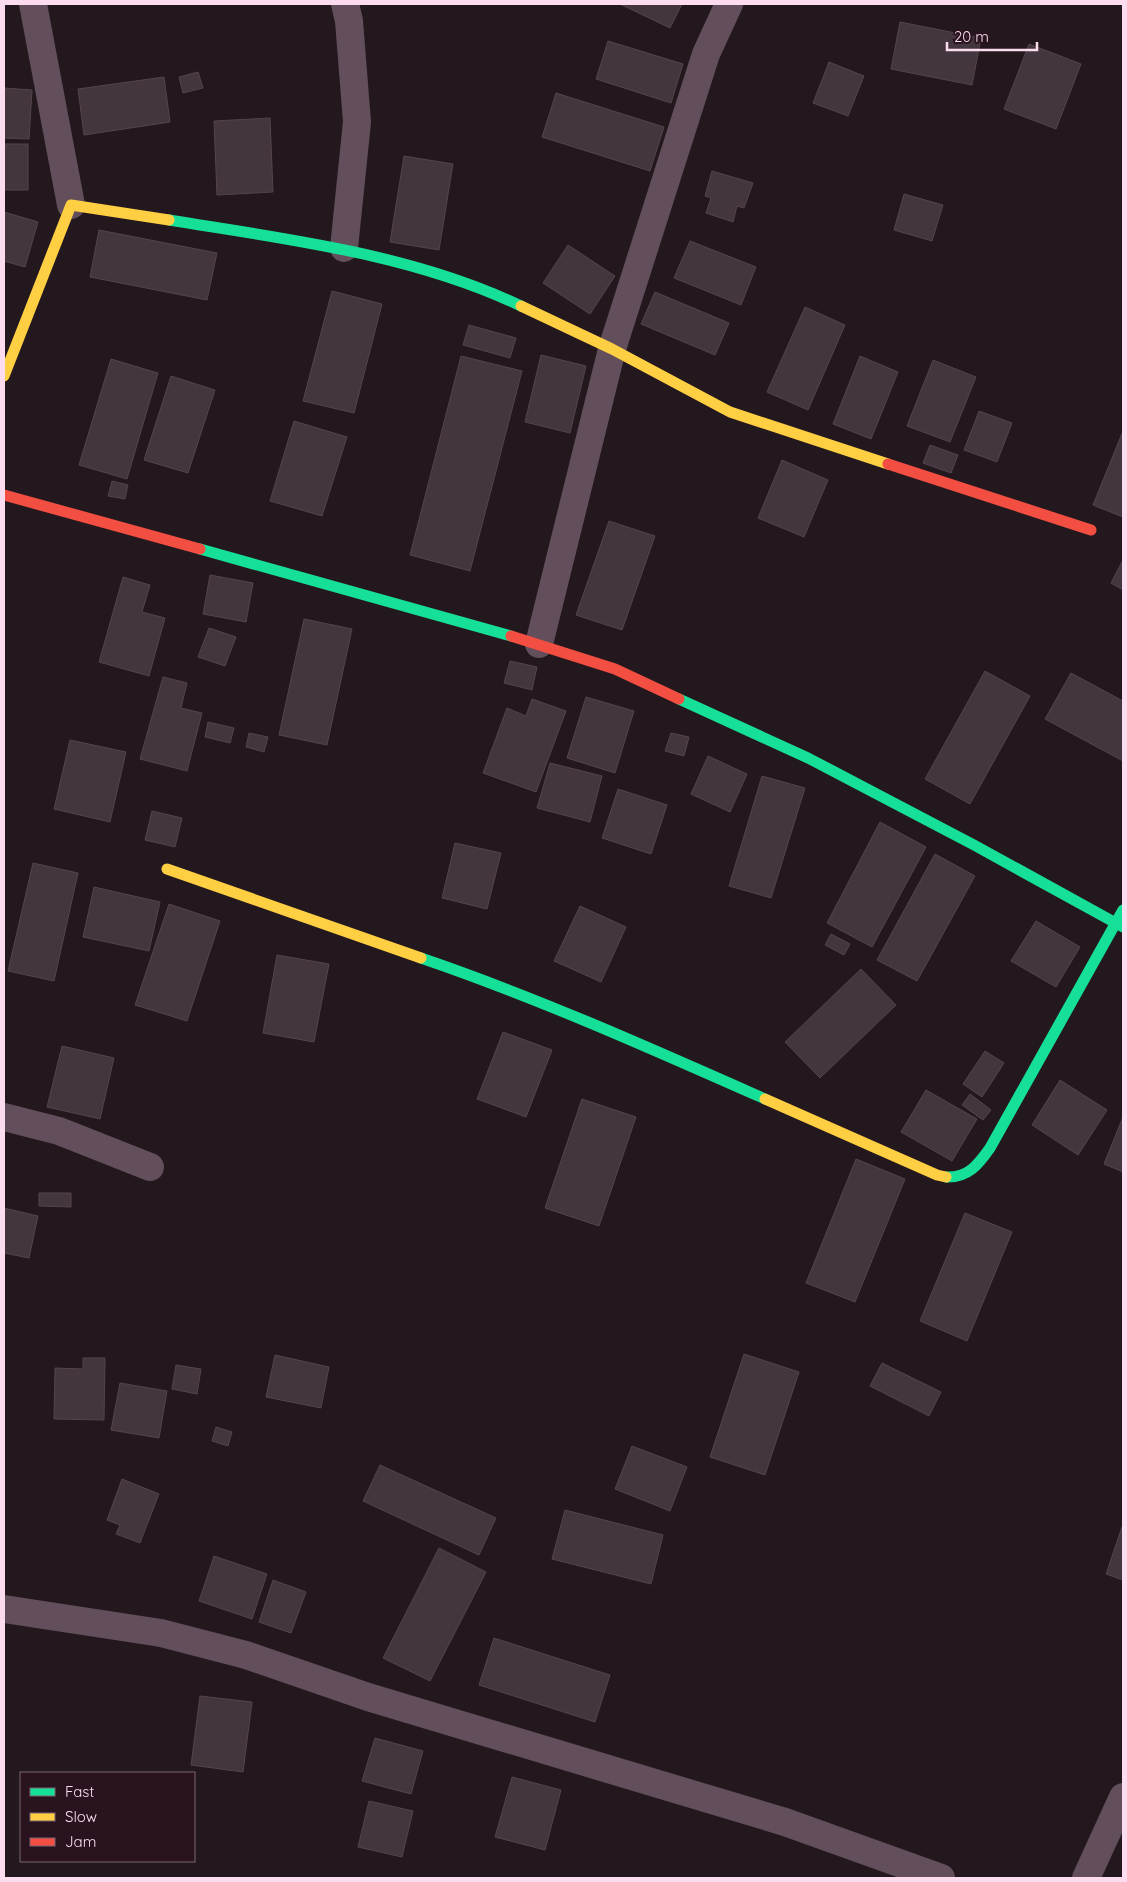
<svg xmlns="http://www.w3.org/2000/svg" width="1127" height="1882" viewBox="0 0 1127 1882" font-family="Quicksand,sans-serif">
<rect width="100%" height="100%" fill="#23181e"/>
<g fill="#44363e" stroke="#55444d">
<path d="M 620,4 L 682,4 L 670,28 Z"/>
<path d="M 900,22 L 981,38 L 972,85 L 891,69 Z"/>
<path d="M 608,41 L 683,64 L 671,103 L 596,79 Z"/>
<path d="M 1029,44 L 1081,64 L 1056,129 L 1004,109 Z"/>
<path d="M 829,62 L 864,76 L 848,116 L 813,103 Z"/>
<path d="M 198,72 L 203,88 L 183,93 L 179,77 Z"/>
<path d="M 164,77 L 170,122 L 84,135 L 78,89 Z"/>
<path d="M 4,88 L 32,90 L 29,139 L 4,138 Z"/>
<path d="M 556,93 L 664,127 L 650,171 L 542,137 Z"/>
<path d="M 270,118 L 273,192 L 217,195 L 214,121 Z"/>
<rect x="4" y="144" width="24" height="46"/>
<path d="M 404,156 L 453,164 L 439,250 L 390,242 Z"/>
<path d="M 712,171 L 753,183 L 744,208 L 737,206 L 733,222 L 706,213 L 711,198 L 705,196 Z"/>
<path d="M 904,194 L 943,205 L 932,241 L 894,230 Z"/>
<path d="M 4,212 L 38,222 L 25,267 L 4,261 Z"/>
<path d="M 99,230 L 217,253 L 207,300 L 90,277 Z"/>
<path d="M 690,241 L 756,267 L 741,305 L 674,278 Z"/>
<path d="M 568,245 L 615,276 L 590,314 L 543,283 Z"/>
<path d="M 332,291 L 382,304 L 354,413 L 303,401 Z"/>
<path d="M 655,292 L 729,323 L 715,355 L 641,324 Z"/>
<path d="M 805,307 L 845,325 L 808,410 L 767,392 Z"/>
<path d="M 469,325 L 516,338 L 510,358 L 463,345 Z"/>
<path d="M 541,355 L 586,366 L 570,433 L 525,422 Z"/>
<path d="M 461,356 L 522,371 L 470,571 L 410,555 Z"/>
<path d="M 860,356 L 898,372 L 871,439 L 833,424 Z"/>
<path d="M 111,359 L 158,373 L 127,479 L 79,465 Z"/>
<path d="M 933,360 L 976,377 L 950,442 L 907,426 Z"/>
<path d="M 171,376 L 215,390 L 188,473 L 144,460 Z"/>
<path d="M 979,411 L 1012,423 L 997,462 L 964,450 Z"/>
<path d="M 294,421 L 347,437 L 322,516 L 270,501 Z"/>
<path d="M 1123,431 L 1123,517 L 1093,505 Z"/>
<path d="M 930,445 L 958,455 L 951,473 L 923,463 Z"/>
<path d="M 782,460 L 828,480 L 804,537 L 758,518 Z"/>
<path d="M 112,481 L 128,485 L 125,499 L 108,496 Z"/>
<path d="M 609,521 L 655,536 L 622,630 L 576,615 Z"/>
<path d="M 1123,560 L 1123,590 L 1111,583 Z"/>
<path d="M 210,575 L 253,583 L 246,622 L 203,614 Z"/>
<path d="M 123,577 L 150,585 L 142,612 L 165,618 L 149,676 L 99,662 Z"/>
<path d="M 304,619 L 352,629 L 327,745 L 279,735 Z"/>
<path d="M 209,628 L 236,637 L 225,666 L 198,657 Z"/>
<path d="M 510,661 L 537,667 L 532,690 L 504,683 Z"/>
<path d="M 985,671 L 1030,696 L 970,804 L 925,779 Z"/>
<path d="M 1071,673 L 1123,701 L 1123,761 L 1045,719 Z"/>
<path d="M 163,677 L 187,683 L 181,708 L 202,713 L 187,771 L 140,759 Z"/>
<path d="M 586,697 L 634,711 L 615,773 L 567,758 Z"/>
<path d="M 532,699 L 566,711 L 536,792 L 483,773 L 507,708 L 526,716 Z"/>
<path d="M 208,722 L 234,728 L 230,743 L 205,737 Z"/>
<path d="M 249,733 L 268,737 L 264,752 L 246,747 Z"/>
<path d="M 671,733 L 689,737 L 684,756 L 665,751 Z"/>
<path d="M 70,740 L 126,752 L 110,822 L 54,809 Z"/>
<path d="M 708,756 L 747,774 L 730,812 L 691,794 Z"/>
<path d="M 550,763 L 602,776 L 590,822 L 537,808 Z"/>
<path d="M 762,776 L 805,788 L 771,898 L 729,886 Z"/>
<path d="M 618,789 L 667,805 L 651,854 L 602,838 Z"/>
<path d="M 152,811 L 182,818 L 175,847 L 145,840 Z"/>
<path d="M 880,822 L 926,847 L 872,947 L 827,923 Z"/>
<path d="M 455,843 L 501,853 L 487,909 L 442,898 Z"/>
<path d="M 935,854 L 975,876 L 917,981 L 877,960 Z"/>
<path d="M 33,863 L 78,873 L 54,981 L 8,971 Z"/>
<path d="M 94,887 L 160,902 L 149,951 L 83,937 Z"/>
<path d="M 169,904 L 220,921 L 187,1021 L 135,1005 Z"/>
<path d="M 580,906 L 626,927 L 601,982 L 554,961 Z"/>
<path d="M 1036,921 L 1080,947 L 1056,987 L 1011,961 Z"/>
<path d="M 831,934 L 850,944 L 844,955 L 825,945 Z"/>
<path d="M 277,955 L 329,964 L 314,1042 L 263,1033 Z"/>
<path d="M 861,969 L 896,1005 L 820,1078 L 785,1042 Z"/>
<path d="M 503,1032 L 552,1050 L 526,1117 L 477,1099 Z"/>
<path d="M 62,1046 L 114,1058 L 100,1119 L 47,1107 Z"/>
<path d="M 985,1051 L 1004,1063 L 982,1097 L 963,1084 Z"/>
<path d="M 1060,1080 L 1107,1110 L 1078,1155 L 1032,1125 Z"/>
<path d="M 926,1090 L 977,1119 L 952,1161 L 901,1132 Z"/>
<path d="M 970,1094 L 991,1110 L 983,1120 L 962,1105 Z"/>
<path d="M 582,1099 L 636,1117 L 599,1226 L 545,1208 Z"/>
<path d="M 1123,1117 L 1123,1172 L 1104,1164 Z"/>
<path d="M 856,1159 L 905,1179 L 855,1302 L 806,1283 Z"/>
<path d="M 39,1193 L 71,1193 L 71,1207 L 39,1206 Z"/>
<path d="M 4,1208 L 38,1216 L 29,1258 L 4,1253 Z"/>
<path d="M 965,1213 L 1012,1232 L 967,1341 L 920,1321 Z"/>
<path d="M 744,1354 L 799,1372 L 765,1475 L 710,1457 Z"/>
<path d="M 275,1355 L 329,1367 L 321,1408 L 266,1397 Z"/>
<path d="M 83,1358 L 105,1358 L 104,1420 L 54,1419 L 55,1368 L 83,1369 Z"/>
<path d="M 882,1363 L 941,1392 L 929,1416 L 870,1386 Z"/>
<path d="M 176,1365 L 201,1369 L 197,1394 L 172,1389 Z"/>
<path d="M 120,1383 L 167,1391 L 159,1438 L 111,1430 Z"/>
<path d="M 216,1427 L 232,1432 L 228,1446 L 212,1441 Z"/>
<path d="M 632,1446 L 687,1467 L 670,1511 L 615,1489 Z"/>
<path d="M 380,1465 L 496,1518 L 479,1555 L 363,1501 Z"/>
<path d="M 122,1479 L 159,1494 L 140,1543 L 116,1534 L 120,1525 L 107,1520 Z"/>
<path d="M 565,1510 L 663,1535 L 651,1584 L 552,1559 Z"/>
<path d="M 1123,1524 L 1123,1580 L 1106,1574 Z"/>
<path d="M 439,1548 L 486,1572 L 430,1681 L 383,1658 Z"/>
<path d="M 214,1556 L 267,1574 L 252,1619 L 199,1601 Z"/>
<path d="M 273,1580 L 306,1592 L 291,1633 L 259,1622 Z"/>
<path d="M 494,1638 L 610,1675 L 595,1722 L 479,1685 Z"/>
<path d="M 200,1696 L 252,1702 L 243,1772 L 191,1765 Z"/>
<path d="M 375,1738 L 423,1751 L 411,1794 L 362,1781 Z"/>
<path d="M 512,1777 L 561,1790 L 545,1850 L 495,1837 Z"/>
<path d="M 369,1801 L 413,1811 L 402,1857 L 358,1847 Z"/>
</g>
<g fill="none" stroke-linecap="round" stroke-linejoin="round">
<g stroke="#634e5b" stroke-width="28">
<path d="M 33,4 L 71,205"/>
<path d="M 344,248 L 357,122 L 349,21 L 345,4"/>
<path d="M 539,644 L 612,349 L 706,54 L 729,4"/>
<path d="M 4,1117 L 59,1131 L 150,1167"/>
<path d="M 4,1609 L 161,1633 L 246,1655 L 368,1697 L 785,1822 L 941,1878"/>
<path d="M 1086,1878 L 1123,1797"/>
</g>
<g stroke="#16e098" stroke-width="11">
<path d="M 169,220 C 286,239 412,254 521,306"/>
<path d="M 200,549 L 511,636"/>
<path d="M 679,699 L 808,758 L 974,845 L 1123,927"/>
<path d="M 421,958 C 538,998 652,1049 765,1099"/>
<path d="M 946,1177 C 968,1178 978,1165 990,1148 L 1123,910"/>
</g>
<g stroke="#ffcf43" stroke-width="11">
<path d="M 521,306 L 612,349 L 730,412 L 888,464"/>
<path d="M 4,376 L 71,205 L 169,220"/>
<path d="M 167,869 L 421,958"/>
<path d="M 765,1099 L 937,1175 L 946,1177"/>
</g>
<g stroke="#f24e42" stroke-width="11">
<path d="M 888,464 L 1091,530"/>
<path d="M 4,495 L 200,549"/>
<path d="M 511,636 L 615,669 L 679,699"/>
</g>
</g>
<rect width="1127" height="1882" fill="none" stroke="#fbddef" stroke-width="10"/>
<rect x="20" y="1772" width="175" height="90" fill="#28131e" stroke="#7c6472"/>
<rect x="30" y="1788" width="25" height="8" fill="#16e098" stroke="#7c6472"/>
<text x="65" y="1797" font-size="15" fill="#fbddef">Fast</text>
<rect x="30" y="1813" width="25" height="8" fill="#ffcf43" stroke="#7c6472"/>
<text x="65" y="1822" font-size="15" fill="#fbddef">Slow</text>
<rect x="30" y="1838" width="25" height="8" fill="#f24e42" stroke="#7c6472"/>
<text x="65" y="1847" font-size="15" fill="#fbddef">Jam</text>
<path d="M947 42v8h90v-8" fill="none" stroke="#fbddef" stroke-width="2.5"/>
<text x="954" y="42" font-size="15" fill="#fbddef" stroke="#28131e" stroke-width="4" paint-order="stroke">20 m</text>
</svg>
